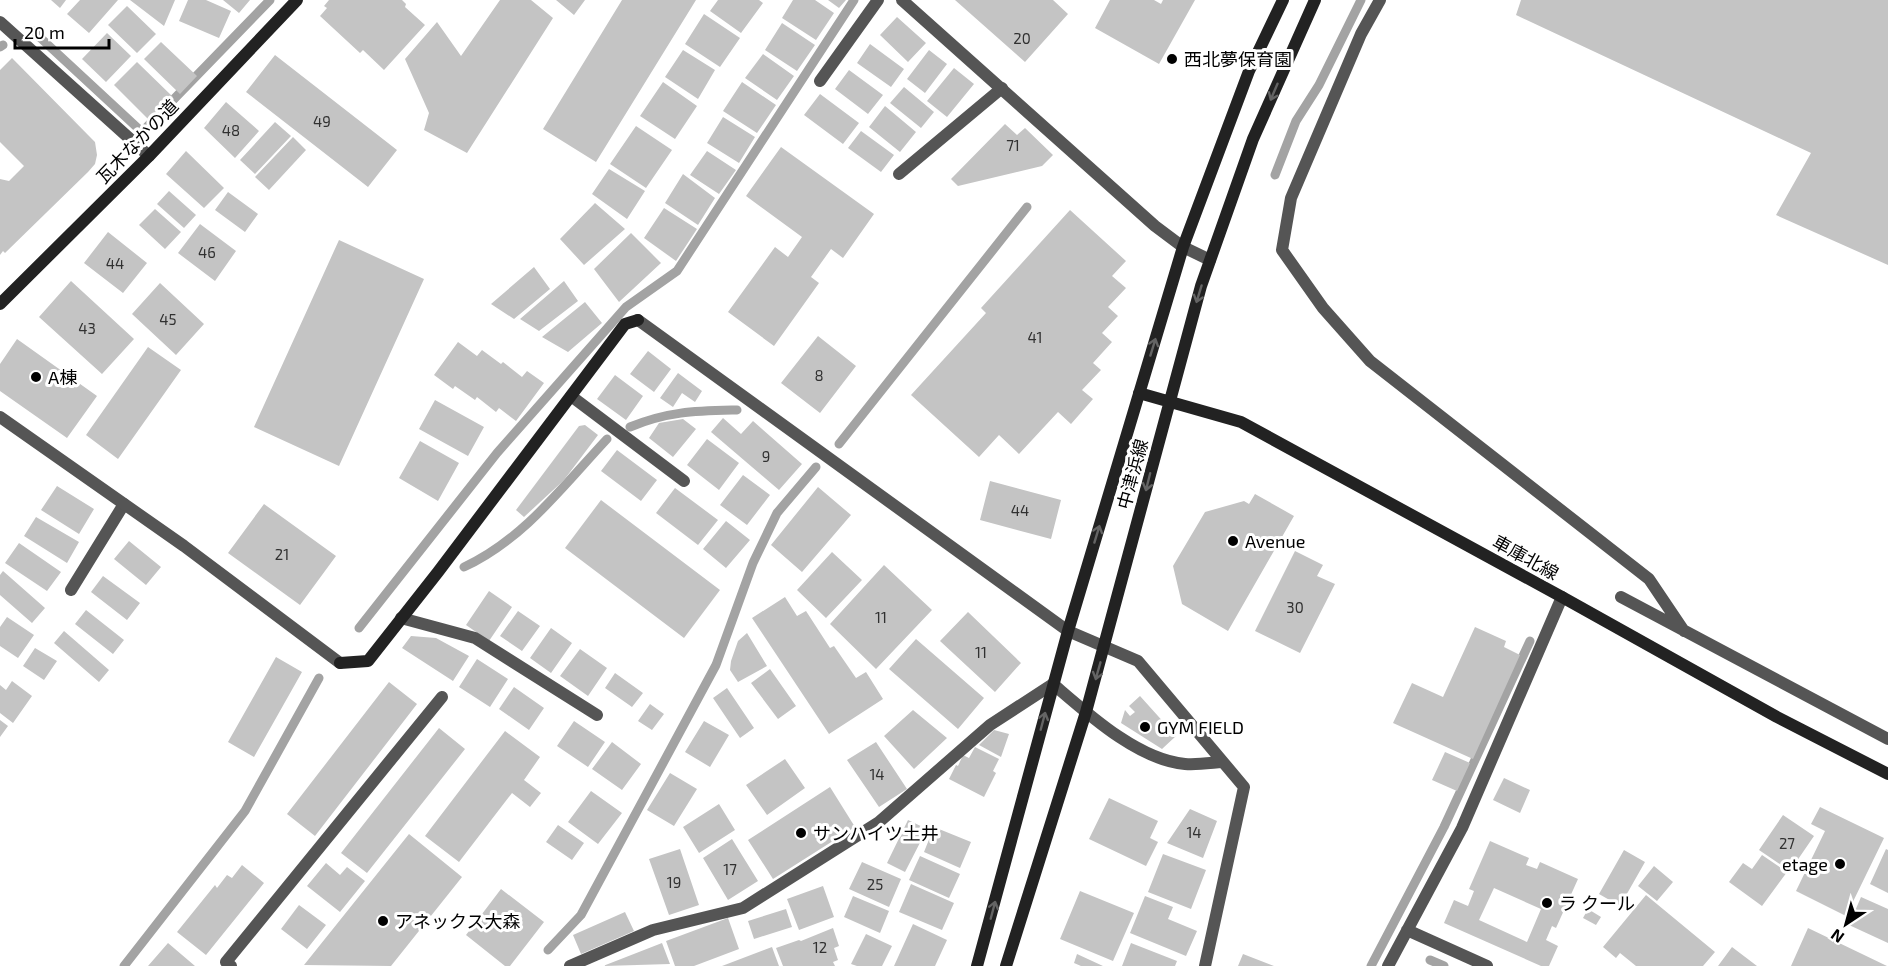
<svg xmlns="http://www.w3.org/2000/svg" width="1888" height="966" font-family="'Exo 2','Noto Sans JP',sans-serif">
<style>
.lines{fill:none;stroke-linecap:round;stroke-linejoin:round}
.stream{stroke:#a3a3a3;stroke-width:9}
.building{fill:#c4c4c4;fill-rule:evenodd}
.lane{stroke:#555;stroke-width:12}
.street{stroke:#555;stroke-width:12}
.secondary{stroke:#222;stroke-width:12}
.oneway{stroke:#646464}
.poi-dot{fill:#000;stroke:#fff;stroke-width:2}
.labels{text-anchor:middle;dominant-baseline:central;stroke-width:6;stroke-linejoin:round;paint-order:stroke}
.number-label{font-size:15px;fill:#313131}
.poi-label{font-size:18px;fill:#000;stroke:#fff;text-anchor:start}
.street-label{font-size:18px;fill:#000;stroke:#fff}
</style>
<rect width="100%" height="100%" fill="#fff"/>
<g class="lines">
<path class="stream" d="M33,31l109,101 128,-132
M0,47l3,-2
M1275,175l21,-54 23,-36 42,-85
M630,427c39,-16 66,-16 107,-17
M839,444l188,-237
M464,567c59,-27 100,-82 143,-128
M359,628l138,-175 129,-146 51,-36 177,-271
M548,950l33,-35 135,-250 37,-102 24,-50 39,-46
M1430,960l14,6
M124,966l121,-155 74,-133
M1371,966l73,-139 86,-186"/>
</g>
<path class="building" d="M51,0h15l-6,8z
M80,0h38l-29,33 -22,-19z
M130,0h45l-11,26z
M188,0h18l25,11 -12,27 -40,-17z
M223,0h27l-11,13z
M329,0h73l4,4 -1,3 20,18 -41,45 -21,-20 -3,3 -40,-37 7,-8 -3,-2z
M500,0h31l22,18 -86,135 -43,-23 5,-17 -24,-54 32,-37 24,34z
M556,0h29l-11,15z
M622,0h74l-100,162 -53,-33z
M718,0h41l4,3 -22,30 -31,-22z
M793,0h22l19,13 -18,27 -34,-22z
M828,0h18l-7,8z
M955,0h98l15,14 -43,48z
M1110,0h44l7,4 2,-4h32l-36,64 -64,-36z
M1521,0h367v265l-112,-50 35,-62 -295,-138z
M127,6l29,28 -19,19 -29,-28z
M704,14l36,24 -20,29 -35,-23z
M897,17l29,26 -18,19 -28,-27z
M782,23l33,22 -18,26 -32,-21z
M107,33l24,23 -25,26 -24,-23z
M161,42l36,34 -17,18 -36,-35z
M870,44l34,25 -13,18 -34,-24z
M683,50l32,20 -17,29 -33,-22z
M929,50l18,14 -22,29 -18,-14z
M763,54l31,22 -17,24 -32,-22z
M275,55l122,95 -29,37 -122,-95z
M12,58l78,79 5,5 2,13 -2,9 -7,8 -83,81 -2,-2 -3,4v-76l9,2 15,-15 -24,-24v-72z
M137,62l36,35 -24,23 -35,-35z
M954,68l20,16 -27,33 -20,-16z
M849,70l34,25 -15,19 -33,-25z
M663,82l34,24 -22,33 -35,-23z
M742,82l34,23 -19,28 -34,-22z
M904,87l30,25 -13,16 -31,-25z
M820,94l39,29 -16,21 -39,-29z
M226,102l33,29 -24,27 -31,-30z
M885,106l31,26 -16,20 -31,-25z
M723,117l32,20 -16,26 -32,-20z
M275,122l16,14 -36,38 -15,-14z
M1005,124l12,11 8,-7 28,27 -11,11 -84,20 -7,-7z
M636,126l36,24 -26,38 -36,-24z
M861,131l33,24 -13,17 -33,-24z
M293,137l13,13 -37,40 -14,-13z
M781,147l93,67 -31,44 -12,-9 -20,28 8,6 -45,63 -46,-34 47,-65 13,10 14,-20 -56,-41z
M186,151l38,37 -20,20 -38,-34z
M707,151l29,19 -17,24 -29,-19z
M609,169l36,22 -18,28 -35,-25z
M683,174l32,24 -17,27 -33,-22z
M169,191l27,24 -12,13 -27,-24z
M228,192l30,22 -13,18 -30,-22z
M595,203l30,26 -41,36 -24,-26z
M664,208l33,21 -21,32 -32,-23z
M155,209l26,23 -16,17 -26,-24z
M1070,210l56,51 -14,15 14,12 -18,19 10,9 -16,17 10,9 -19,21 8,7 -19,20 11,9 -22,25 -13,-12 -39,42 -20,-19 -20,22 -68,-62 75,-82 -5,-5z
M200,224l36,27 -21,30 -37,-28z
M108,232l39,31 -24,30 -39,-30z
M631,233l30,30 -42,39 -25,-33z
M339,240l85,39 -85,187 -85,-39z
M534,267l16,22 -36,30 -23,-15z
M71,281l63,58 -32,35 -63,-57z
M564,281l14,20 -39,30 -19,-12z
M160,283l44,41 -28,31 -44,-41z
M585,302l17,21 -34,29 -26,-15z
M818,336l38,30 -36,47 -39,-30z
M17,339l80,57 -30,42 -67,-47v-27z
M458,342l19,14 5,-6 19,14 2,-2 19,15 5,-6 17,12 -28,38 -17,-13 -3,4 -19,-15 -2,3 -20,-14 -2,3 -19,-14z
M148,347l33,23 -63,89 -32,-24z
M648,351l23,18 -17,23 -24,-18z
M678,373l24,18 -7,11 -13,-9 -9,14 -13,-9z
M615,375l28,21 -17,24 -29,-21z
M435,400l49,27 -16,29 -49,-27z
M723,418l18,16 12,-13 49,43 -23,26 -68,-58z
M683,419l13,10 -23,28 -24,-19 10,-15z
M585,425l13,10 -34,45 -40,37 -8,-7 63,-84z
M707,439l32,24 -20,27 -32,-25z
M420,441l39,22 -21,38 -39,-23z
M617,450l40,30 -16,21 -40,-30z
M743,475l27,20 -23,30 -27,-20z
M990,481l71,19 -10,39 -71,-19z
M57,486l37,23 -15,25 -38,-24z
M818,487l33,28 -49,57 -31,-27z
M675,488l43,32 -20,25 -42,-32z
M1255,494l39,22 -66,115 -46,-27 -9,-38 32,-54 39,-11 5,3z
M601,500l119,90 -36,48 -119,-90z
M264,504l72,52 -36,49 -72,-52z
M36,517l43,25 -12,21 -43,-27z
M726,521l24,19 -24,28 -23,-19z
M129,541l32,26 -15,18 -32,-26z
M19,543l42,29 -14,19 -42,-28z
M1295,551l28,14 -6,11 18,8 -35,69 -45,-22z
M832,552l30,28 -36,38 -29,-28z
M884,565l48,45 -56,59 -46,-45z
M3,571l42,37 -13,15 -32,-28v-20z
M103,576l37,27 -13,17 -36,-28z
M489,591l23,16 -23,34 -23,-16z
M785,597l12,19 9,-5 24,37 4,-2 22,32 10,-6 17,27 -54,35 -77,-116z
M86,610l38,30 -11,14 -38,-30z
M518,611l22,15 -18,25 -22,-15z
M968,612l53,51 -26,29 -55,-51z
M7,617l27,18 -16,23 -18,-12v-19z
M1475,627l31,14 -2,6 16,8 -47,104 -80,-36 19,-40 31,14z
M551,628l21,15 -21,30 -21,-15z
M64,631l45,39 -10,12 -45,-39z
M747,633l20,33 -29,16 -8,-12 1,-9 7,-20z
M411,636l25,2 33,18 -16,25 -51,-33z
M916,639l68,59 -26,31 -69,-60z
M35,648l22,13 -13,19 -21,-14z
M580,649l27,19 -19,28 -28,-20z
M276,657l26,15 -48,85 -26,-15z
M477,659l31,20 -18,28 -31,-20z
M770,669l26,37 -18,13 -27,-36z
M615,673l28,20 -11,14 -27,-19z
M12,681l20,15 -19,27 -13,-10v-28l6,5z
M389,682l28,22 -102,132 -28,-22z
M514,687l30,21 -15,22 -30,-21z
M727,688l27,40 -14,10 -27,-40z
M1140,696l36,40 -14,13 -41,-26 4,-13 5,6 5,-4 -6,-6z
M650,704l14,10 -12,16 -14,-9z
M913,710l34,28 -33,31 -30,-33z
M0,720l8,6 -8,11z
M574,721l31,21 -17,25 -31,-21z
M704,721l25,14 -19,32 -25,-15z
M439,728l26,21 -98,124 -26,-20z
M994,730l15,4 -8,23 -22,-12z
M505,731l35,26 -16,23 17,13 -11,14 -18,-14 -53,69 -34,-26z
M612,742l29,22 -19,26 -30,-21z
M876,742l31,47 -28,18 -32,-47z
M975,747l24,12 -6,12 3,2 -12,24 -35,-18 7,-14 2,1 5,-11 6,3z
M1445,752l25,11 -13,28 -25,-11z
M785,759l20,29 -38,27 -21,-30z
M670,773l27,16 -23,37 -27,-16z
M1504,778l26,12 -10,23 -27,-13z
M830,787l25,40 -82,52 -25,-39z
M591,791l31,22 -24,31 -30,-22z
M1109,798l49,23 -8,17 8,4 -12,24 -57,-27z
M719,804l16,26 -36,23 -16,-26z
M1820,807l64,31 -38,78 -50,-25 29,-60 -14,-7z
M1190,809l27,12 -14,37 -36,-15z
M1783,815l31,21 -24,35 -31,-21z
M908,820l19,9 -22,43 -18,-9z
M558,825l26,18 -12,17 -26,-18z
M934,827l37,15 -11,26 -36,-16z
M409,834l53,43 -71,89 -87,-1z
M732,839l26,42 -30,19 -25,-42z
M1490,841l39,17 -3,7 11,4 3,-7 38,17 -22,49 -4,-2 -6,14 12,6 -9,20h-8l-97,-43 10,-23 14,6 6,-15 -5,-2zM1494,888l47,21 -14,33 -48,-22z
M680,849l19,56 -30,10 -20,-56z
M1886,849l2,1v43l-18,-9z
M1624,850l21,12 -25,44 -21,-12z
M1163,854l43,16 -15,39 -43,-17z
M1762,855l25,17 -25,34 -33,-24 14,-19 9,6z
M920,856l40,18 -11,24 -40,-18z
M862,862l39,17 -12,28 -40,-18z
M326,863l14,12 7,-8 18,14 -25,31 -33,-26z
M242,865l22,18 -58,72 -29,-23 38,-47 2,3 10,-13 5,3z
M1654,866l19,16 -16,19 -19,-15z
M911,884l43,19 -12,27 -43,-18z
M823,886l11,31 -35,13 -12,-31z
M501,889l43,33 -34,44h-5l-39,-31z
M1080,891l54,22 -21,48 -53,-22z
M1646,895l69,57 -12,14h-67l-16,-13 -4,5 -13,-11z
M853,896l36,15 -9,22 -36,-16z
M1145,896l28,11 -5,12 29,12 -11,25 -56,-23z
M1861,897l27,12v34l-39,-18z
M299,905l27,20 -19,24 -26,-20z
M786,909l6,18 -38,12 -6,-18z
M1588,909l13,8 -5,8 -13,-7z
M625,912l9,19 -53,23 -8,-19z
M728,918l11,31 -45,17h-19l-9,-25z
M913,924l34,16 -12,26h-41z
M833,928l6,18 -5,2 4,12 -5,2 2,4h-52l-7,-18 23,-8 2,1z
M1808,928l79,38h-96z
M866,934l26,12 -10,20h-25l-6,-2z
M168,943l27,23h-47z
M662,943l8,21 -67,2z
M1131,943l46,18 -2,5h-53z
M772,947l7,19h-57z
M1732,947l25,19h-39z
M1077,954l26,12h-22l-7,-3z
M1243,954l31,12h-36z"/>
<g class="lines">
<path class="lane" d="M1380,0l-19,34 -70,164 -9,52 41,58 47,53 279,218 35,52
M820,81l58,-81
M899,174l103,-86
M571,396l113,85
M71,590l53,-86
M1621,597l267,142
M401,618l74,20 122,77
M1053,684c35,30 85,76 132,80 12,1 25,-1 37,-2
M231,966l-5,-4 216,-265"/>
<path class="street" d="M902,0l253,226 28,21 27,13
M0,22l149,134
M638,320l430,311 70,30 106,126 -39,179
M0,417l184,129 156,117
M1407,930l80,36
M570,966l83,-36 90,-22 136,-86 111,-97 63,-41
M1388,966l74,-138 100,-231"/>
<path class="secondary" d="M0,304l149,-148 148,-156
M1139,393l102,29 321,175 215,120 111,57
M340,663l28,-2 70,-89 187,-248 13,-4
M977,966l91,-335 115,-384 66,-176 34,-71
M1006,966l80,-254 115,-426 52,-147 62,-139"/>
</g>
<defs><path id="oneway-shaft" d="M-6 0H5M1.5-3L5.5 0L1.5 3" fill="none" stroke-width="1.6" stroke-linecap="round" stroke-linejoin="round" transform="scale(1.5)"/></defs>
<g class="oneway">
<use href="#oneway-shaft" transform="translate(1274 92) rotate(113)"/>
<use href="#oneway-shaft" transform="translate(1199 294) rotate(107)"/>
<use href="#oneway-shaft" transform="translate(1153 347) rotate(-73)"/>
<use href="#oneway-shaft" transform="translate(1148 482) rotate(104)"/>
<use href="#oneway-shaft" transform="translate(1097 534) rotate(-73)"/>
<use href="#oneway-shaft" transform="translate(1098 671) rotate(106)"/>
<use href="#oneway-shaft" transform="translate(1043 721) rotate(-75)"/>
<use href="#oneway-shaft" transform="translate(993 910) rotate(-75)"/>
</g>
<g class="poi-dot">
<circle cx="1172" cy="59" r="6"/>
<circle cx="36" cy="377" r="6"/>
<circle cx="1233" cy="541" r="6"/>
<circle cx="1145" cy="727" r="6"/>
<circle cx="801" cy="833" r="6"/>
<circle cx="1840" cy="864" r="6"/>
<circle cx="1547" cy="903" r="6"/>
<circle cx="383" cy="921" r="6"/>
</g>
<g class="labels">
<g class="number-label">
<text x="1022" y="38">20</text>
<text x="322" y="121">49</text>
<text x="231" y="130">48</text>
<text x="1013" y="145">71</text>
<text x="207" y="252">46</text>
<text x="115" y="263">44</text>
<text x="168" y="319">45</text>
<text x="87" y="328">43</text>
<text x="1035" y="337">41</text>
<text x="819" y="375">8</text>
<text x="766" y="456">9</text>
<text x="1020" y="510">44</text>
<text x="282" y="554">21</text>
<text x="1295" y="607">30</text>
<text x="881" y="617">11</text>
<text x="981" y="652">11</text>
<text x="877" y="774">14</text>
<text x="1194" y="832">14</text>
<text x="1787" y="843">27</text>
<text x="730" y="869">17</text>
<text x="674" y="882">19</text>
<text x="875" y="884">25</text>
<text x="820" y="947">12</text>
</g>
<g class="poi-label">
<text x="1184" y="59">西北夢保育園</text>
<text x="48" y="377">A棟</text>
<text x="1245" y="541">Avenue</text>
<text x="1157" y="727">GYM FIELD</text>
<text x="813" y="833">サンハイツ土井</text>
<text x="1828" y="864" text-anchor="end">etage</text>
<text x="1559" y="903">ラ クール</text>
<text x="395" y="921">アネックス大森</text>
</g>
<g class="street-label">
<text transform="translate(137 141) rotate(-46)">瓦木なかの道</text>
<text transform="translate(1132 474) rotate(-75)">中津浜線</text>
<text transform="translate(1526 557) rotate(29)">車庫北線</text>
</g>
</g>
<g transform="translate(1846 924) rotate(216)" stroke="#ffffff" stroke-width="4.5" paint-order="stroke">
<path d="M0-4.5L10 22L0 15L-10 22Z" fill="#000000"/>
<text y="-9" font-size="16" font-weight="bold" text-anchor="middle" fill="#000000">N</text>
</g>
<path d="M15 39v9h94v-9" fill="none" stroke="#000000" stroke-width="3"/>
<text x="24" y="39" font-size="18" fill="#000000" stroke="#ffffff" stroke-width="4.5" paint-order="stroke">20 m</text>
</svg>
